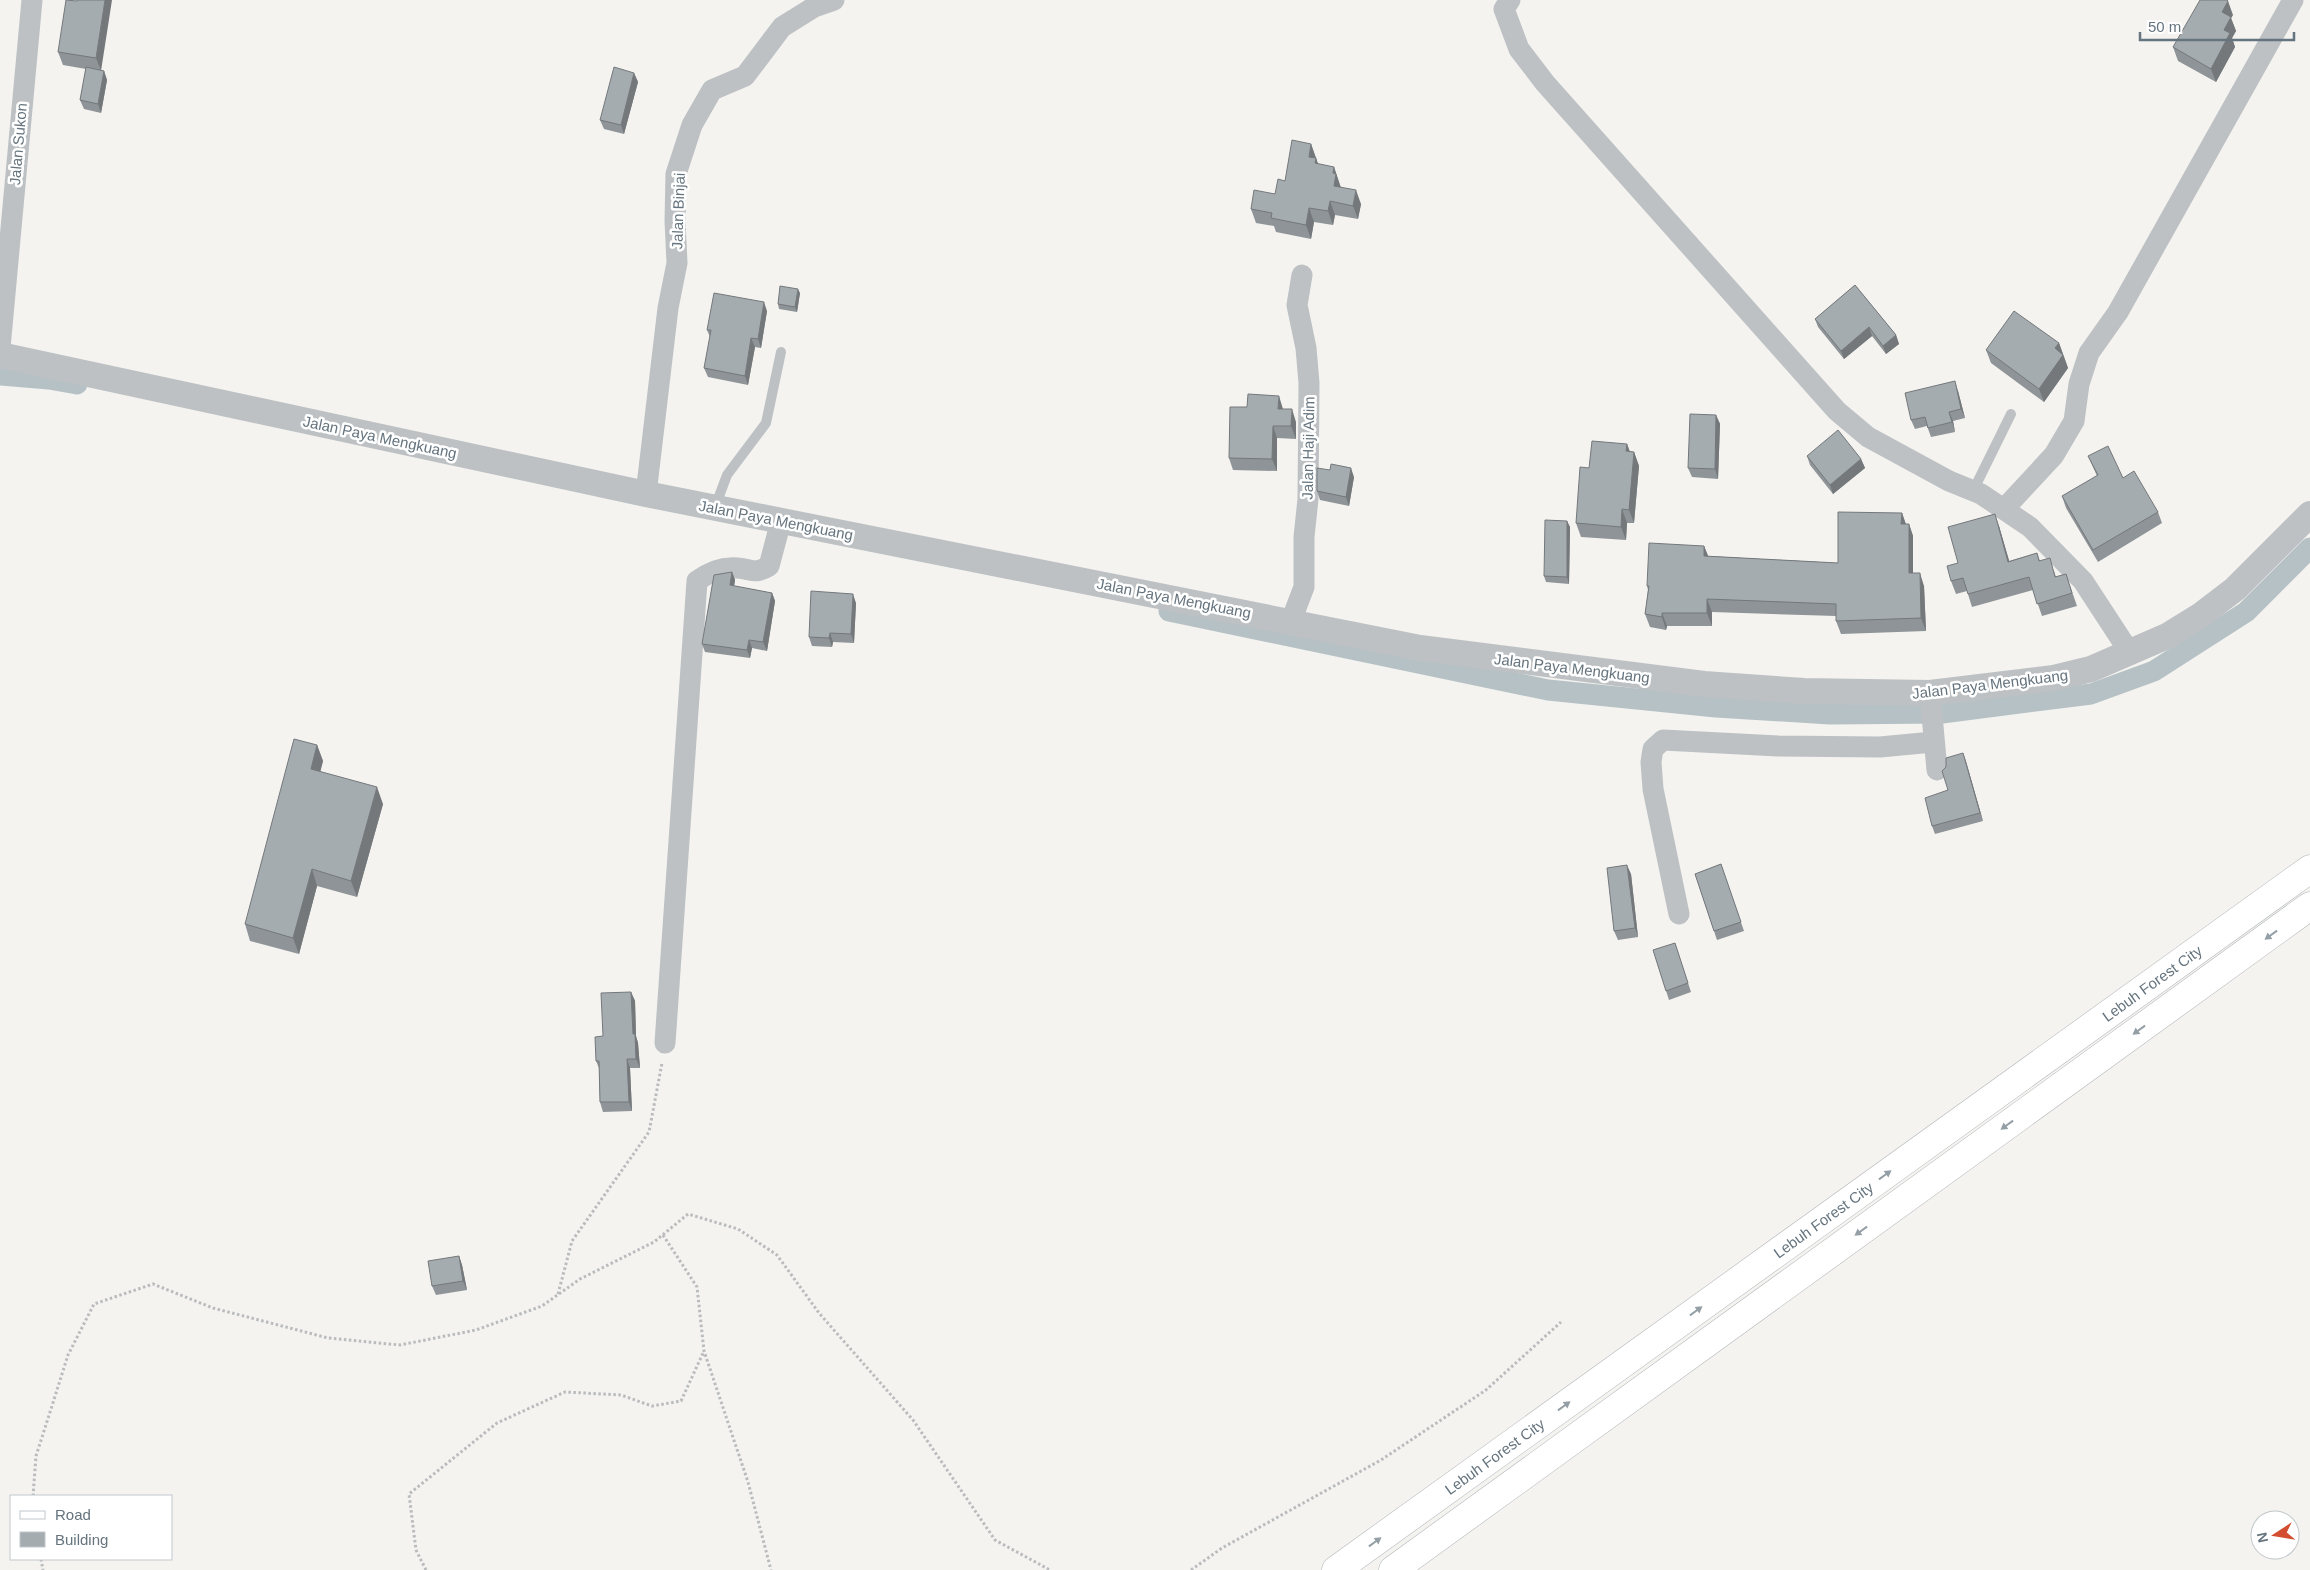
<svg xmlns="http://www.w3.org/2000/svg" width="2310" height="1570" font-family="Helvetica,sans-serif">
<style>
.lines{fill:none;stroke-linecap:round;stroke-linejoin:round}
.canal{stroke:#b6c1c5;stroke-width:21}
.primary-casing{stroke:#b1b5b8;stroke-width:29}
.path{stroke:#b9bbbd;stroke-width:3;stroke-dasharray:2.5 2.5;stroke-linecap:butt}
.service{stroke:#bdc1c4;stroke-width:10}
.minor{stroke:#bdc1c4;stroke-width:21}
.tertiary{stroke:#bdc1c4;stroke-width:26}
.primary{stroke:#fff;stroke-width:28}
.wall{fill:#8e9497}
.shaded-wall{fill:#74787b}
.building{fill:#a5acb0;stroke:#74787b}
.oneway{fill:#939ea5}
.labels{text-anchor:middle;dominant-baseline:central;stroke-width:5;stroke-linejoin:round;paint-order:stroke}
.street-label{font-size:15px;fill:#65747e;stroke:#fff}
</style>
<rect width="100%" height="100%" fill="#f4f3f0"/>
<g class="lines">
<path class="canal" d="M0,375l49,4 28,5
M1169,611l379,79 168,17 114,7 112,-1 149,-19 63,-23 92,-59 64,-64"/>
<defs>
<g id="primary">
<path id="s1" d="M1336,1570l974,-701"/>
<path d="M1393,1570l917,-664"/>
</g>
</defs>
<use href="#primary" class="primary-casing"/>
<path class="path" d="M663,1235l34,52 7,64 44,131 23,88
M558,1294l14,-53 77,-109 13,-69
M33,1496l3,-40 15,-47 17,-54 26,-51 59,-20 60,24 115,30 72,7 76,-15 66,-24 38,-27 74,-37 34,-28 50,15 39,26 42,58 94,107 82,120 55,30
M41,1559l2,11
M426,1570l-10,-20 -7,-56 88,-71 68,-31 56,3 31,11 29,-5 23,-50
M1191,1570l31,-22 159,-88 105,-70 75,-68"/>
<path class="service" d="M1973,491l38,-77
M715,507l12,-32 39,-52 15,-71"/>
<path class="minor" d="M1510,0l-6,9 15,40 26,34 292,328 31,26 81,44 32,13 49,33 53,54 47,72
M0,348l32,-348
M646,494l22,-186 9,-45 -2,-42 1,-47 16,-49 20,-35 33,-14 37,-49 32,-20 20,-7
M2005,508l49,-53 20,-34 5,-37 10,-31 29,-41 175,-312
M1291,621l13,-34v-50l4,-38 1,-116 -3,-35 -9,-43 5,-30
M1930,693l7,77
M1679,914l-26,-125 -2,-27 2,-13 10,-9 115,6 102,1 53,-5
M665,1043l32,-462c12,-9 25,-15 41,-13 14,1 16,7 31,-2l12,-45"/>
<path class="tertiary" d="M0,355l646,139 774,154 284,36 100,7 126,2 124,-15 37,-9 76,-33 34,-21 34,-26 75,-75"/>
<use href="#primary" class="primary"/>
</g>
<path class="wall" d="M77,1l24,69 3,1 3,9 -6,33 -17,-4 -4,-9 6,-31 -23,-4 -5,-13z
M2233,15l-2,3 5,13 -4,7 3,9 -19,35 -38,-21 -5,-14z
M634,73l4,9 -14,52 -20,-5 -4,-9z
M1311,144l7,20 16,3 7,21 20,16 -3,15 -23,-4 -2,10 -19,-3 -3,17 -35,-7 -2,-6 -18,-3 -5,-14 24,-15z
M1855,285l41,50 3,9 -13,10 -14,-18 -28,23 -26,-32 -3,-8z
M800,293l-3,19 -18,-3 -1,-5z
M767,311l-6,37 -6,-1 -7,38 -40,-8 -4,-9 6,-31 -3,-7z
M2059,343l9,25 -24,34 -53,-39 -5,-13z
M1958,391l7,27 -12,3 2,11 -24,5 -4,-11 -12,3 -4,-9z
M1283,409l13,13v17l-19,-1v33l-44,-1 -4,-12z
M1716,415l4,9 -2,55 -26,-2 -4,-9z
M1627,444l3,8h4l5,14 -5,57h-7l-1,17 -45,-3 -5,-14 13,-55z
M1807,456l54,3 4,9 -32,26 -23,-29z
M2088,456l35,22 35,34 4,11 -64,39 -32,-54 -4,-12 35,-20z
M1354,477l-5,29 -29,-6 -3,-9z
M1902,513l4,11h3l4,12v37l11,13 2,45 -85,3 -5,-13v-5l-124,-4v14h-45l-1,4 -16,-3 -5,-13 3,-24 -1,-4 57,-40 4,10 130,7z
M1567,521l3,6 -1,57 -23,-2 -2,-6z
M1999,526l10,35 28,-8 3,8 14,10 2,6 10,-3 11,32 -35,10 -9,-26 -61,17 -5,-16 -11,3 -5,-13 7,-18z
M732,572l3,8 -1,6 38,7 3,8 -8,50 -15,-3 -2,10 -45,-6 -3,-8z
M856,603l-2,40 -21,-1 -1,5 -20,-1 -3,-9z
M317,745l6,16 -3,10 63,33 -26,93 -40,-11 -18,68 -49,-13 -5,-17z
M1963,753l20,68 -48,13 -3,-8z
M1721,864l23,67 -27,9 -22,-66z
M1631,874l7,63 -20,3 -4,-9z
M1675,943l16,49 -22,8 -16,-50z
M631,992l4,9 1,35 2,7 2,25h-10l2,43 -29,1 -3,-10 -1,-34 -3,-7 7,-25z
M459,1256l3,9 5,25 -31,5 -4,-9z"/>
<path class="shaded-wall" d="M105,0h7l-11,71 -5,-13z
M2228,1l5,14 -2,3 5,13 -4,7 3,9 -19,35 -5,-13 13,-39 -2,-18z
M104,71l3,9 -6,33 -3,-9z
M634,73l4,9 -14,52 -3,-9z
M1311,144l10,28 -12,-15z
M1334,167l7,21 -7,-2 -1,-13z
M1356,190l5,14 -3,15 -5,-13z
M1330,201l5,14 -2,10 -5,-14z
M1309,208l5,14 -3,17 -5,-14z
M798,289l2,4 -3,19 -2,-5z
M764,302l3,9 -6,37 -3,-9z
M1869,327l3,9 -28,23 -3,-8z
M1896,335l3,9 -13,10 -3,-8z
M751,338l4,9 -7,38 -3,-9z
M2059,343l9,25 -24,34 -5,-13 16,-41z
M1955,381l3,10 7,27 -4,-9z
M1279,396l4,13h-5z
M1292,409l4,13v17l-5,-13z
M1949,412l4,9 2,11z
M1716,415l4,9 -2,55 -3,-10z
M1273,426l4,12v33l-5,-12z
M1627,444l5,14 -6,-7z
M1634,452l5,14 -5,57 -5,-13z
M1861,459l4,9 -32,26 -3,-9z
M1351,468l3,9 -5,29 -3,-9z
M1622,509l5,14 -1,17 -5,-13z
M1902,513l4,12 -5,-1z
M1995,514l4,12 14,48 -5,-12z
M1567,521l3,6 -1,57 -2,-7z
M1909,524l4,12v50l-4,-13z
M1704,546l5,12 -5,-2z
M732,572l3,8 -2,13 -3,-8z
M1920,573l4,13 2,45 -5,-13z
M772,593l3,8 -8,50 -4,-9z
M853,594l3,9 -2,40 -3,-9z
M1707,599l5,13v14l-5,-13z
M1662,613l5,13 -1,4 -4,-13z
M830,633l3,9 -1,5 -3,-9z
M749,640l3,8 -2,10 -3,-8z
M317,745l6,16 -6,24 -6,-16z
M1963,753l3,8 17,60 -3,-8z
M377,787l6,17 -26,93 -6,-16z
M1627,865l4,9 7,63 -3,-9z
M312,869l5,17 -18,68 -6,-16z
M631,992l4,9 1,35 2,7 2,25 -4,-9 -3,-25z
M627,1059l3,9 2,43 -3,-9z
M459,1256l3,9 5,25 -4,-9z"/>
<path class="building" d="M66,0l11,1v-1h28l-9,58 -38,-6z
M2200,0h27l1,1 -6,11 9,5 -7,13 6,3 -19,36 -38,-22z
M86,67l18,4 -6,33 -18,-4z
M614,67l20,6 -13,52 -21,-5z
M1292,140l19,4 -2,13 7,1 -1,5 19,4 -1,6 3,1 -2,12 22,4 -3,16 -23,-5 -2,10 -19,-3 -3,17 -35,-7 1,-5 -21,-4 3,-19 21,4 3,-15 7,2z
M1855,285l41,50 -13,11 -14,-19 -28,24 -26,-32z
M780,286l18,3 -3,18 -17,-3z
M714,293l50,9 -6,37 -7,-1 -6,38 -41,-8 7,-38h-4z
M2014,311l45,32 -4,5 8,7 -24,34 -53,-39z
M1955,381l6,28 -12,3 3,10 -24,6 -3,-11 -14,3 -6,-27z
M1248,394l31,2 -1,13h14l-1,17h-18l-1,33 -43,-1 1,-51h17z
M1690,414l26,1 -1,54 -27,-1z
M1838,430l23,29 -31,26 -23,-29z
M1592,441l35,3 -1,7 8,1 -5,58 -7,-1 -1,18 -45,-4 4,-56 9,1z
M2108,446l15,32 11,-7 24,41 -65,38 -31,-54 36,-21 -10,-19z
M1331,464l20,4 -5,29 -29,-6v-23l13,2z
M1838,512l64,1 -1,11h8v49h11l1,45 -85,3v-17l-129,-5v14h-45v4l-17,-3 4,-28h-2l2,-43 55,3v10l134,7z
M1995,514l13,48 29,-9 2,8 11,-3 5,19 11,-3 6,19 -35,11 -8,-27 -61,17 -5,-16 -12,3 -4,-15 11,-3 -10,-36z
M1545,520l22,1v56l-23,-1z
M732,572l-2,13 42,8 -9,49 -14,-2 -2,10 -45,-6 12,-69z
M811,591l42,3 -2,40 -21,-1 -1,5 -20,-1z
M294,739l23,6 -6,24 66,18 -26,94 -39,-12 -19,69 -48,-14z
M1963,753l17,60 -48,13 -7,-28 23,-8 -6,-19 4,-4v-9z
M1721,864l20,58 -27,9 -19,-57z
M1627,865l8,63 -21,3 -7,-63z
M1675,943l13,40 -22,8 -13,-41z
M631,992l2,42h2l1,25h-9l2,43h-29l-1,-41h-3l-1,-24 8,-1 -2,-43z
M459,1256l4,25 -31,5 -4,-25z"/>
<defs><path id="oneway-solid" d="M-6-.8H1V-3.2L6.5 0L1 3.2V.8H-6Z" transform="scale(1.25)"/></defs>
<g class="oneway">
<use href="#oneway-solid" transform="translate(2271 935) rotate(144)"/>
<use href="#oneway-solid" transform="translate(2139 1030) rotate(144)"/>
<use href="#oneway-solid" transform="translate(2007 1125) rotate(144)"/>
<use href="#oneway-solid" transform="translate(1885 1175) rotate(-36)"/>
<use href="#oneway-solid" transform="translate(1861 1231) rotate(144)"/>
<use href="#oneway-solid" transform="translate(1696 1311) rotate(-36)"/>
<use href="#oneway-solid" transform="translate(1564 1406) rotate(-36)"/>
<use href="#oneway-solid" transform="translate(1375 1542) rotate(-36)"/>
</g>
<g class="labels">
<g class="street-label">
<text transform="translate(18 144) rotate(-85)">Jalan Sukon</text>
<text transform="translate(678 211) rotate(-88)">Jalan Binjai</text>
<text transform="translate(380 437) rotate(12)">Jalan Paya Mengkuang</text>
<text transform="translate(1308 448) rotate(-89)">Jalan Haji Adim</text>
<text transform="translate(776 520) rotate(11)">Jalan Paya Mengkuang</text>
<text transform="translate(1174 598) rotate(11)">Jalan Paya Mengkuang</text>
<text transform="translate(1572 668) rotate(7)">Jalan Paya Mengkuang</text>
<text transform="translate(1990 684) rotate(-7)">Jalan Paya Mengkuang</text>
<text stroke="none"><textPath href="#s1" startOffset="1005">Lebuh Forest City</textPath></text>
<text stroke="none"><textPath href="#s1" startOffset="600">Lebuh Forest City</textPath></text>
<text stroke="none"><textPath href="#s1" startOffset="195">Lebuh Forest City</textPath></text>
</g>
</g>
<rect x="10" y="1495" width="162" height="65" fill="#ffffff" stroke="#c1c7cb"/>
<rect x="20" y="1511" width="25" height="8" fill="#ffffff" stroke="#c1c7cb"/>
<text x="55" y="1520" font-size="15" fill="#65747e">Road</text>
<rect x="20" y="1532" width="25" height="15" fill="#a5acb0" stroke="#c1c7cb"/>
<text x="55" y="1545" font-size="15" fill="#65747e">Building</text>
<g transform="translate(2275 1535) rotate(258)"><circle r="24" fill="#ffffff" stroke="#c1c7cb"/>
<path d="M0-4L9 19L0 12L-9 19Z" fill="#d34e30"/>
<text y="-8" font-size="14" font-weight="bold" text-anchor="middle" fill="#65747e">N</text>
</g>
<path d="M2140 32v8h154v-8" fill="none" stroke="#65747e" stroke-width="2.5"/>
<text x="2148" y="32" font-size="15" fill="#65747e" stroke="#ffffff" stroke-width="4" paint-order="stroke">50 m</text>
</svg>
